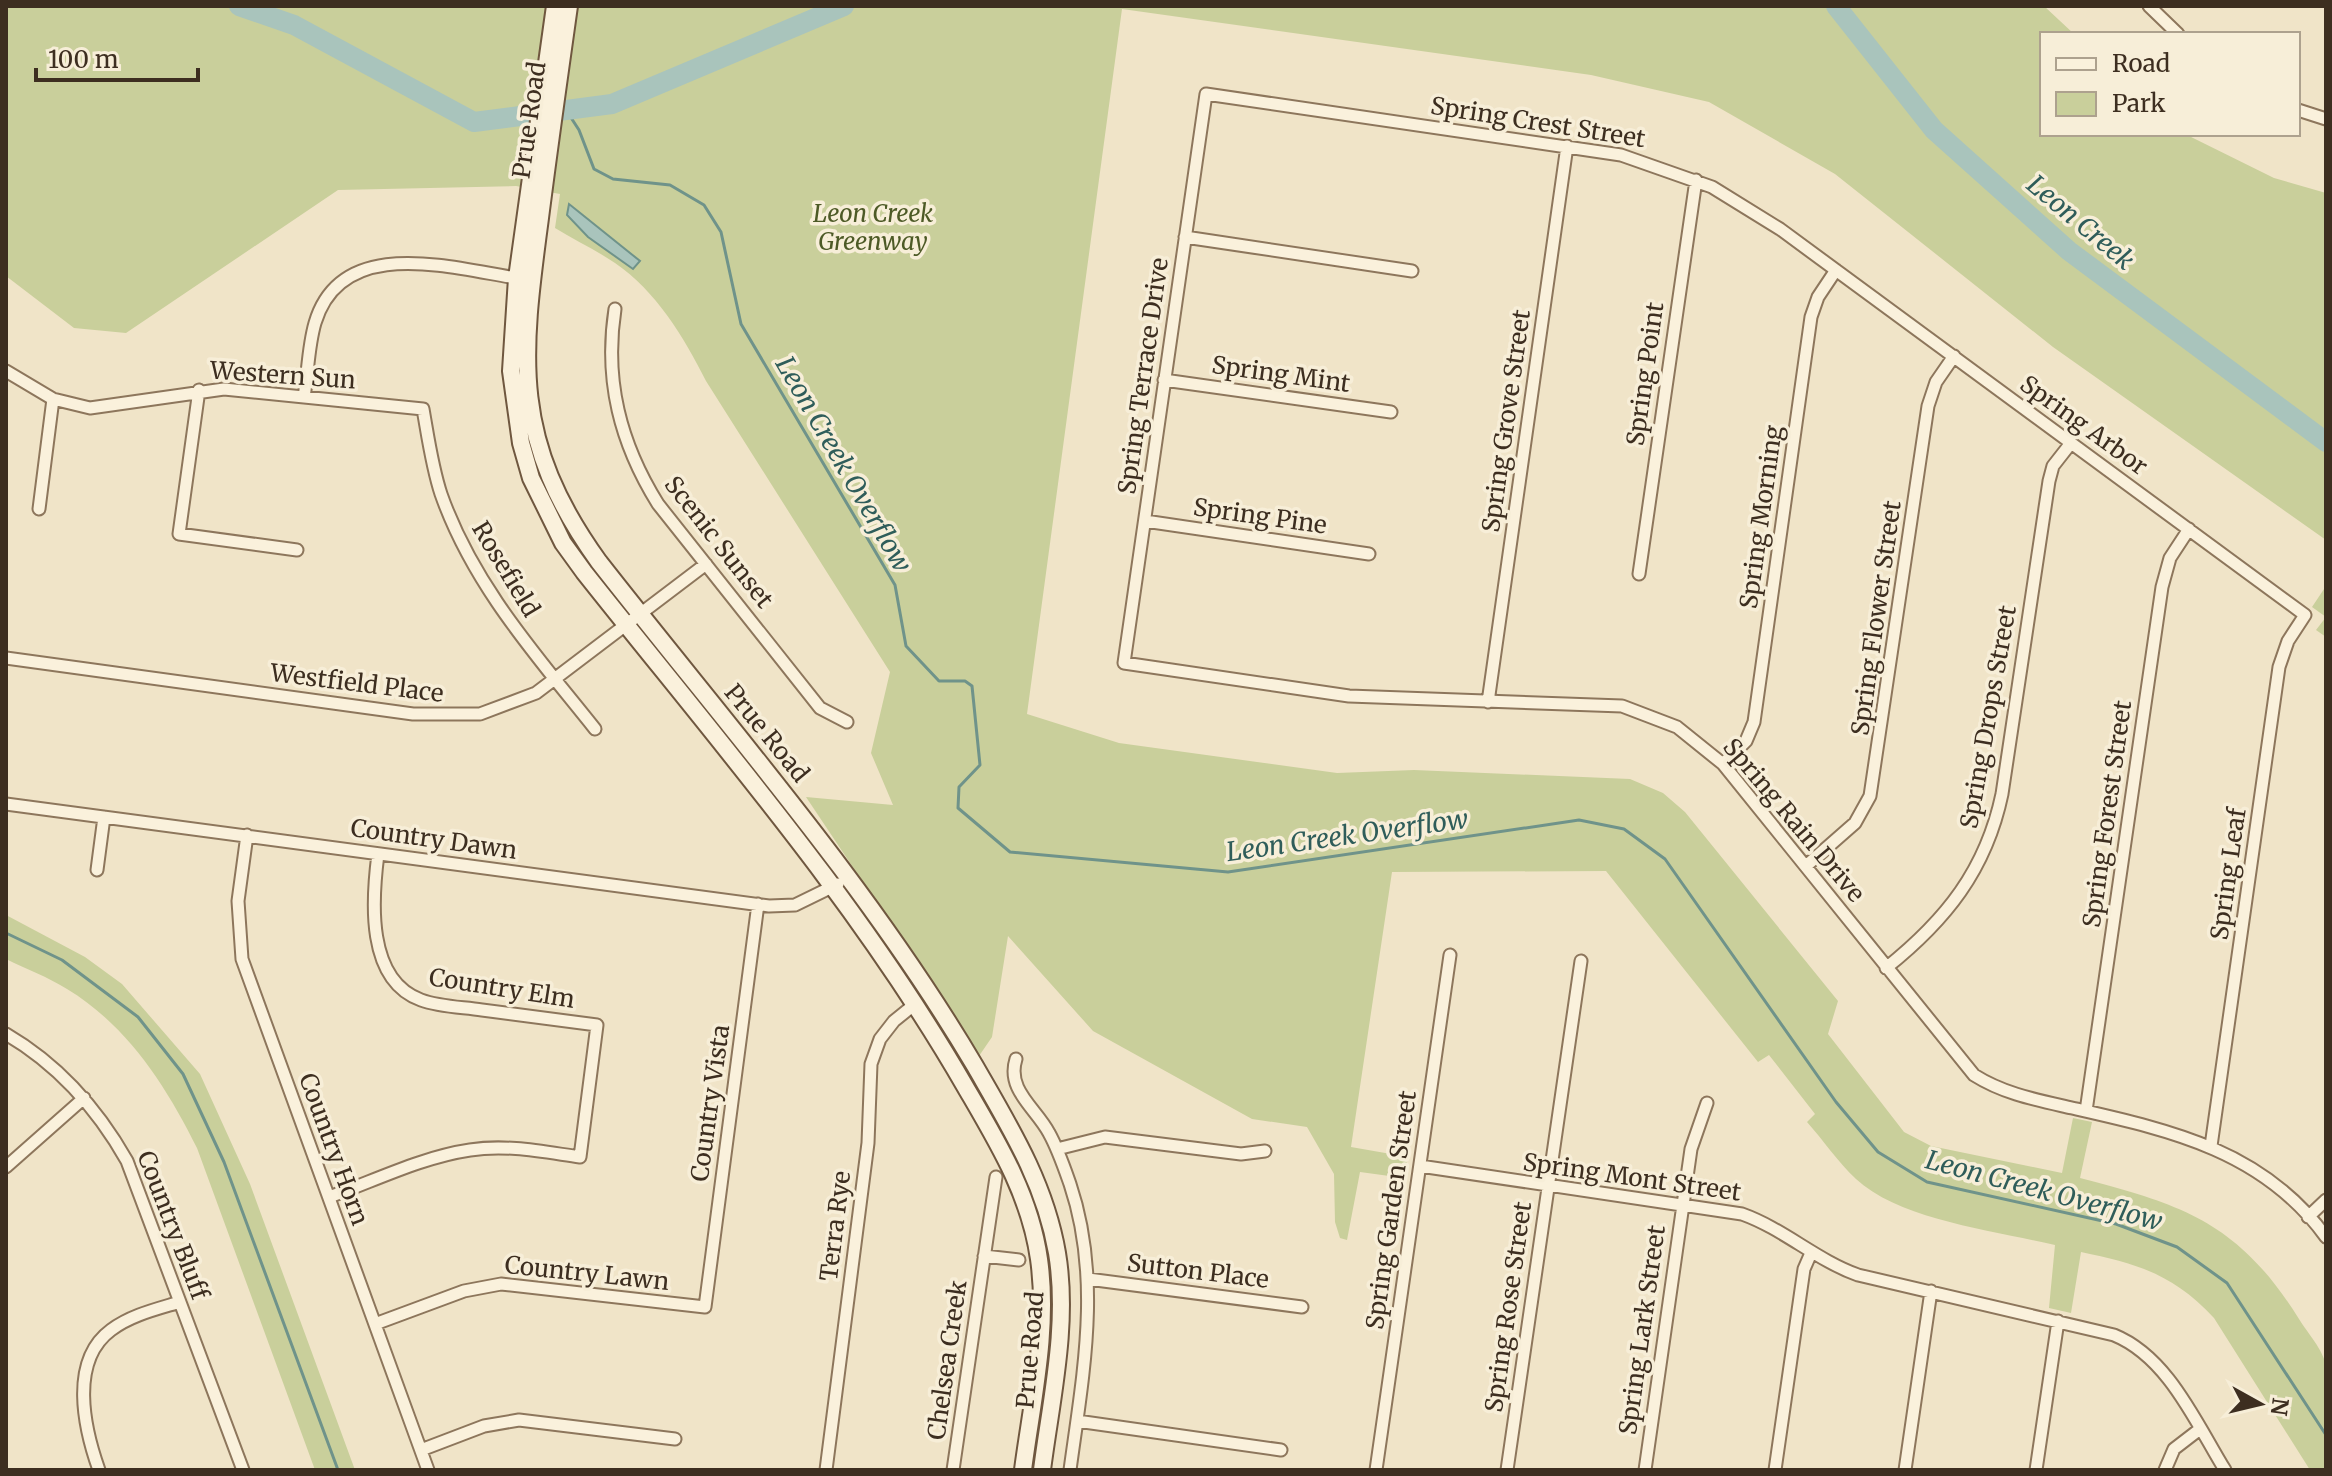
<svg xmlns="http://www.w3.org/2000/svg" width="2332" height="1476" font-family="Merriweather,serif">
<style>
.green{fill:#c9cf9b}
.water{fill:#a9c4bc;stroke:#6f938a;stroke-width:2}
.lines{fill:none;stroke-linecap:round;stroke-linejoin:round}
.stream{stroke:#6f938a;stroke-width:3}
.river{stroke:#a9c4bc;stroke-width:20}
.street-casing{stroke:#8d765c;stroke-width:15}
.secondary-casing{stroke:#6f573f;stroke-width:20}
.street{stroke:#faf1dc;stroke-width:11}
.secondary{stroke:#faf1dc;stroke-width:16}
.labels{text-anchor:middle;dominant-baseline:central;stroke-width:7;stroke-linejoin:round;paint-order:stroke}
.street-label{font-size:24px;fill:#3d2e20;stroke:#f7eed8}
.park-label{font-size:24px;font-style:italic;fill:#4d5a26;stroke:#f7eed8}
.water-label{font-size:26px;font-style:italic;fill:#2f5d5a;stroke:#f7eed8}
</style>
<rect width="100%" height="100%" fill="#f0e4c8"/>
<path class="green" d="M6,6h2038l30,28h-32v100h143l89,44 52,15v347l-273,-193 -218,-173 -126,-72 -118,-27 -469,-66 -95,705 92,29 218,30 77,-3 216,9 33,14 22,19 153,189 -10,33 76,98 27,14 131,27 11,-55 19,4 -12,56c104,27 159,45 219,141 8,13 25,32 27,47 4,34 0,70 0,104h-16l-96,-152c-41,-44 -76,-54 -133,-66l-10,61 -22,-5 6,-63c-59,-14 -155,-25 -199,-66 -18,-17 -33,-39 -49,-57l8,-8 -46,-59 -11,7 -152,-191 -214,1 -41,275 57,10 -4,21 -44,-6 -13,68 -7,-2 -5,-16 -1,-48 -27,-47 -55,-8 -159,-88 -85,-95 -16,101 -13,19 -173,-259 87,8 -22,-52 19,-81 -184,-291c-22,-44 -50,-90 -91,-118 -19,-13 -41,-23 -60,-35l5,-34 -44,-8 -178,4 -212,143 -52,-5 -68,-52z
M2326,586v51l-10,-7 10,-13 -14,-10z
M688,689l24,25 119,152 -7,-3z
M6,915l79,42 37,27 78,90 50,110 105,286h-40l-118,-322c-31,-62 -69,-122 -130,-159 -19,-12 -41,-20 -61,-30z"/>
<path class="water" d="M569,204l71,57 -7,8 -45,-32 -21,-22z"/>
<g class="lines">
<path class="stream" d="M566,110l13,20 15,39 19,10 57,6 34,20 17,27 20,92 154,261 11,61 33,35h26l7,5 8,79 -21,22 -1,21 52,44 218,20 351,-52 45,9 41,30 171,243 42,50 49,30 189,42 61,23 50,36 99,152
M6,933l56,27 76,57 45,57 41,88 114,308"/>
<path class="river" d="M239,6l55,19 180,97 138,-18 232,-98
M1836,6l98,124 135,121 257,191"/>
<defs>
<path id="street" d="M2149,6l29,28
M2298,110l28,9
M1185,237l227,34
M615,309c-11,71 5,134 43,195l162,204 27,14
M6,371l47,28 37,9 134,-19 199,20c5,28 9,58 18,85 32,91 95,161 154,235
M1164,380l227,32
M199,390l-20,144 118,16
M304,397c4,-24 4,-50 11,-74 27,-91 142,-53 208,-44
M39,509l14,-110
M1145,521l224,33
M1639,574l57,-394
M6,658l407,56h67l56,-21 170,-129
M1488,702l79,-556
M1723,764l23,-23 8,-19 57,-405 7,-20 18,-27
M6,804l763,102 26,-1 43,-21
M247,835l-9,66 4,58 186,511
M1806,866l49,-43 15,-27 58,-390 8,-24 18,-26
M97,870l7,-53
M1886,968c60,-48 100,-98 116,-174l47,-313 4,-15 18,-23
M6,1034c53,31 91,74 121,127l116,309
M1016,1059c-10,31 20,49 33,74 9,16 15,34 21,51 32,95 13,190 0,286
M2086,1111l76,-524 8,-29 19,-29
M2211,1146l68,-479 9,-26 17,-26 -525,-386 -68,-42 -91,-32 -415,-61 -82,569 225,33 273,10 55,21 46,37 251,311c30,19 63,25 98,33 97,22 191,42 254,129
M1057,1149l48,-12 136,17 24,-3
M1420,1166l322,48c42,15 74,46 116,61l256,60c54,22 82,88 111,135
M6,1167l78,-69
M329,1197c45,-16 93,-40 141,-47 37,-6 74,2 110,7l17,-132c-39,-5 -77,-10 -115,-15 -20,-3 -42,-3 -61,-10 -55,-20 -49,-100 -43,-146
M2308,1217l18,-17
M984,1256l35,4
M1088,1279l214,28
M375,1324l89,-33 37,-7 204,23 53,-403
M1077,1421l204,29
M421,1450l63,-24 35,-6 156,19
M99,1470c-15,-42 -30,-109 12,-140 20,-15 46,-21 69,-28
M826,1470l42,-327 3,-79 9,-25 14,-18 21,-17
M953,1470l43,-293
M1376,1470l74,-515
M1507,1470l74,-509
M1645,1470l46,-321 16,-46
M1775,1470l29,-201 7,-16
M1905,1470l26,-179
M2036,1470l22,-149
M2165,1470l9,-21 26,-20"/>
<path id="secondary" d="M555,6l-38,272 -6,93 10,72 10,35 32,65 21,29c133,168 275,330 382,516 32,55 64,107 73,171 10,70 -7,142 -16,211
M569,6c-10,71 -20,141 -29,212 -19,141 -29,222 59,344 129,165 269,323 376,504 35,61 70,117 82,187 12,71 -6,147 -15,217"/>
</defs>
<use href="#street" class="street-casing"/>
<use href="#secondary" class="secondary-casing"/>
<use href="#street" class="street"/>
<use href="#secondary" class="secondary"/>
</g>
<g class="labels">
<g class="street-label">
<text transform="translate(529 120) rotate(-82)">Prue Road</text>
<text transform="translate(1538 122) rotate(9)">Spring Crest Street</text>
<text transform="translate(1281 374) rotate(8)">Spring Mint</text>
<text transform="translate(1645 374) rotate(-82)">Spring Point</text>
<text transform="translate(283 375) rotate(4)">Western Sun</text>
<text transform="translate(1143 376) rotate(-82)">Spring Terrace Drive</text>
<text transform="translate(1506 421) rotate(-82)">Spring Grove Street</text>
<text transform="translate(2084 425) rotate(36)">Spring Arbor</text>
<text transform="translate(1260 516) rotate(8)">Spring Pine</text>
<text transform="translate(1761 517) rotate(-82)">Spring Morning</text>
<text transform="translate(719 542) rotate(52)">Scenic Sunset</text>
<text transform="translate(506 569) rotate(59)">Rosefield</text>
<text transform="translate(1876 618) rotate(-82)">Spring Flower Street</text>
<text transform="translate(357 683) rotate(7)">Westfield Place</text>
<text transform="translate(1988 717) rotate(-80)">Spring Drops Street</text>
<text transform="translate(767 733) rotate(51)">Prue Road</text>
<text transform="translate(2107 814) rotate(-82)">Spring Forest Street</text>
<text transform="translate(1794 820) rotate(50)">Spring Rain Drive</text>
<text transform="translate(434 839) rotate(8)">Country Dawn</text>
<text transform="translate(2228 874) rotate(-82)">Spring Leaf</text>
<text transform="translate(502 988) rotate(9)">Country Elm</text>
<text transform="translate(710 1103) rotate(-82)">Country Vista</text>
<text transform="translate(334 1149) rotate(70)">Country Horn</text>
<text transform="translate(1632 1177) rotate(8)">Spring Mont Street</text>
<text transform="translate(1391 1210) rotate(-82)">Spring Garden Street</text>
<text transform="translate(173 1225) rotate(69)">Country Bluff</text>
<text transform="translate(835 1226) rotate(-83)">Terra Rye</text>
<text transform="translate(1198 1271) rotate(7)">Sutton Place</text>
<text transform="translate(587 1273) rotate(6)">Country Lawn</text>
<text transform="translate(1508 1307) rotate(-82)">Spring Rose Street</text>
<text transform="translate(1642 1330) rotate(-82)">Spring Lark Street</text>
<text transform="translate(1030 1350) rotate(-85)">Prue Road</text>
<text transform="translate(947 1360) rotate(-82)">Chelsea Creek</text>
</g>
<g class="park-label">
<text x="873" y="213">Leon Creek<tspan x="873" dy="28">Greenway</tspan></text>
</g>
<g class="water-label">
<text transform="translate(2081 222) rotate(40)">Leon Creek</text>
<text transform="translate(844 464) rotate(60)">Leon Creek Overflow</text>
<text transform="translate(1347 835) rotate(-8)">Leon Creek Overflow</text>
<text transform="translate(2044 1190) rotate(15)">Leon Creek Overflow</text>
</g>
</g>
<rect width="2332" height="1476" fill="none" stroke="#3d2e20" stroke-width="16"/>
<rect x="2040" y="32" width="260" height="104" fill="#f7eed8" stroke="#ada18e" stroke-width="2"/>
<rect x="2056" y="58" width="40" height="12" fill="#faf1dc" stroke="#ada18e" stroke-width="2"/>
<text x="2112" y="72" font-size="24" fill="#3d2e20">Road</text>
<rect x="2056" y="92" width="40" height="24" fill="#c9cf9b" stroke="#ada18e" stroke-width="2"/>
<text x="2112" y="112" font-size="24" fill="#3d2e20">Park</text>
<g transform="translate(2260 1404) rotate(98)" stroke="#f7eed8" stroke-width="6" paint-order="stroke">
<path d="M0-6L14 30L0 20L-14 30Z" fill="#3d2e20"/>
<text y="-12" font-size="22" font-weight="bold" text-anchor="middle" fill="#3d2e20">N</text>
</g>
<path d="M36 68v12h162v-12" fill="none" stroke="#3d2e20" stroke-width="4"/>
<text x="48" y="68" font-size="24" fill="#3d2e20" stroke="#f7eed8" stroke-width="6" paint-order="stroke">100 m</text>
</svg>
